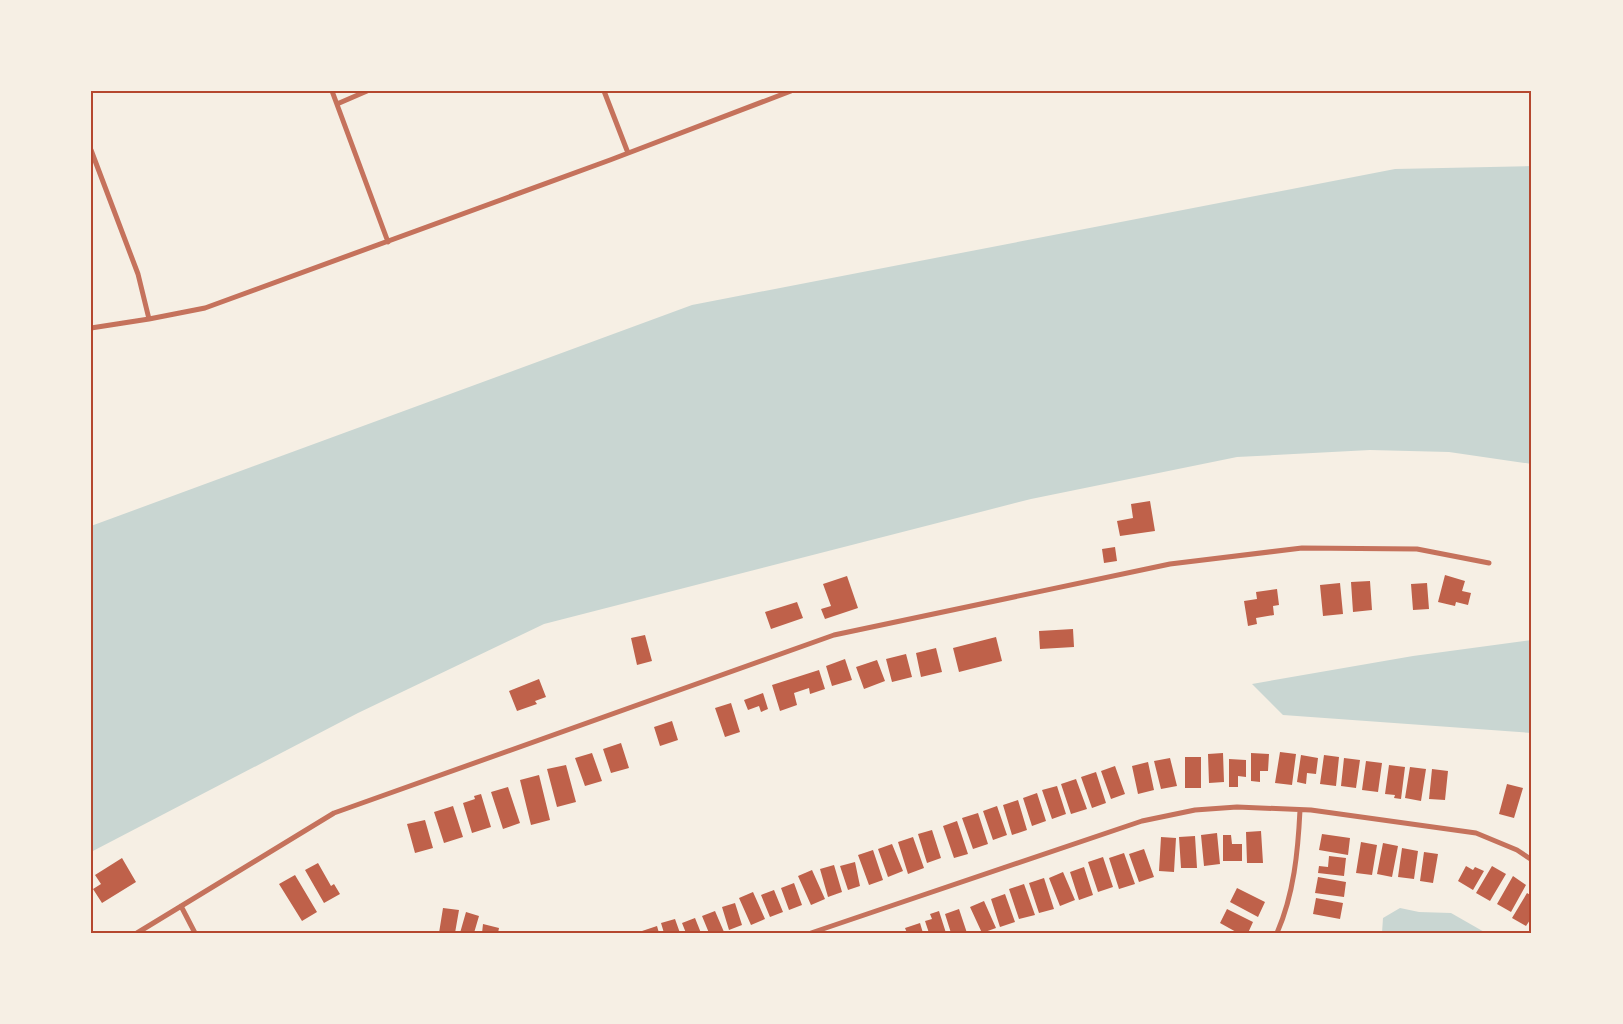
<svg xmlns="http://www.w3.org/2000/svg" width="1623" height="1024" font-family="Karla,sans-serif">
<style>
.water{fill:#c9d6d2}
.building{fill:#bf614a}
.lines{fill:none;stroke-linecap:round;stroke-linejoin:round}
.minor{stroke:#c5725c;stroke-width:5}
.neatline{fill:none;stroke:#b5482f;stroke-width:2}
</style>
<rect width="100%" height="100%" fill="#f6efe4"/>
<path class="water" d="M1532,166v298l-83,-12 -79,-2 -133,7 -206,42 -487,125 -186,89 -267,139v-326l601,-221 703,-136z
M1532,640v93l-249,-18 -31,-31 161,-28z
M1400,908l19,4 32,1 35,20h-104l1,-15z"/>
<path class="building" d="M1150,501l5,30 -35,5 -3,-15 16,-3 -2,-14z
M1115,547l2,14 -13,2 -2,-14z
M1445,575l20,6 -3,10 9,2 -3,12 -12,-3 -1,4 -17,-4z
M847,576l11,32 -33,11 -4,-10 10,-3 -8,-22z
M1370,581l2,29 -19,2 -2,-30z
M1340,583l3,31 -20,2 -3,-31z
M1427,583l2,26 -16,1 -2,-26z
M1277,589l2,16 -6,1 1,9 -18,3 1,6 -9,2 -4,-25 13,-2 -1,-7z
M797,602l6,16 -32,11 -6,-17z
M1073,629l1,18 -34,2 -1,-18z
M645,635l7,26 -15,4 -6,-27z
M996,637l6,24 -43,11 -6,-24z
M936,648l6,24 -21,5 -5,-24z
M906,654l6,23 -20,5 -6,-23z
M845,659l7,21 -20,6 -6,-20z
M877,660l8,21 -21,8 -8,-22z
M819,670l6,19 -15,5 -1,-6 -15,5 3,12 -17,6 -8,-26z
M539,679l7,18 -11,4 2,3 -20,7 -8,-20z
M763,693l5,16 -7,3 -2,-6 -11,4 -4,-10z
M731,703l9,29 -15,5 -10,-29z
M672,721l6,19 -18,6 -6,-19z
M621,743l8,25 -18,5 -8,-24z
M1280,752l16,2 -4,31 -17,-2z
M592,753l10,28 -17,5 -10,-28z
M1223,753l1,29 -15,1 -1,-29z
M1251,753l18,1 -1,17h-8v11l-9,-1z
M1301,755l17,3 -2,16 -9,-1 -1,11 -9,-2z
M1324,755l15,2 -3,29 -16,-2z
M1185,757h16v31h-16z
M1170,758l7,28 -16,3 -7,-28z
M1344,758l16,2 -4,28 -15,-2z
M1229,759l17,1v17l-8,-1v11h-9z
M1366,761l16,2 -4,29 -16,-2z
M1148,762l6,28 -16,4 -6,-28z
M566,765l10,37 -19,5 -10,-38z
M1389,765l16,2 -4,32 -7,-1 1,-3 -10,-1z
M1115,766l10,28 -14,5 -10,-28z
M1410,767l16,2 -5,32 -16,-3z
M1432,769l16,2 -3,29 -16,-1z
M1096,772l10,31 -14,5 -11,-31z
M539,775l11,45 -19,5 -11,-45z
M1076,779l11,30 -16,5 -10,-30z
M1507,784l16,4 -9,30 -15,-4z
M1057,786l9,28 -14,5 -10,-29z
M508,787l12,36 -17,6 -12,-37z
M1037,793l9,28 -14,5 -9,-28z
M481,794l10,33 -19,6 -9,-30 12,-4 -1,-3z
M1018,800l9,30 -15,5 -9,-30z
M453,806l10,31 -19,6 -10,-31z
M997,806l10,29 -14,5 -10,-29z
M978,813l10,31 -15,5 -11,-31z
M425,820l8,28 -18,5 -8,-29z
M957,821l11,33 -14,4 -11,-32z
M932,830l9,28 -14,5 -9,-29z
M1261,831l2,32h-16l-1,-31z
M1217,833l3,31 -16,2 -3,-31z
M1322,834l28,4 -2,17 -29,-5z
M1223,835h8l1,9h10v17h-19z
M1195,836l2,32h-16l-2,-31z
M913,837l11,31 -16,6 -10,-32z
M1161,837l15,1 -2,34 -15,-1z
M1361,842l16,3 -5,30 -16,-2z
M1383,843l15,3 -6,31 -15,-3z
M892,844l11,27 -15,6 -10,-28z
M1402,848l16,3 -4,28 -16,-2z
M1144,849l10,28 -15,5 -10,-28z
M873,850l10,30 -14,5 -11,-30z
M1424,852l14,2 -5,29 -13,-2z
M1124,853l11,31 -16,5 -10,-31z
M1329,856l17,2 -2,18 -26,-3 1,-7 9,1z
M1103,857l10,30 -15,5 -10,-30z
M122,858l14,24 -34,21 -9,-14 8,-5 -6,-9z
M855,862l5,24 -12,4 -8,-24z
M318,863l13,23 3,-2 6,10 -16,9 -19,-33z
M834,865l8,27 -14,5 -8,-28z
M1466,866l7,4 2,-3 9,4 -11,19 -15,-9z
M1492,866l14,8 -16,27 -14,-8z
M1084,867l9,28 -14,5 -9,-28z
M812,870l13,29 -14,6 -13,-29z
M1063,872l12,28 -15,6 -11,-28z
M295,875l22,37 -15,9 -23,-37z
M1513,876l13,9 -15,27 -14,-8z
M1318,877l28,5 -2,15 -29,-4z
M1044,878l10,31 -15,4 -10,-30z
M794,883l8,22 -13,5 -8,-22z
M1024,884l11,31 -16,4 -10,-30z
M1237,888l28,14 -7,15 -28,-15z
M774,890l9,22 -13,5 -9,-22z
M753,892l12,27 -14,6 -12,-27z
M1527,893l5,3v21l-6,9 -14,-8z
M1005,894l10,28 -15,5 -9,-28z
M1316,898l27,5 -3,16 -27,-5z
M984,901l12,27 -14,5 -12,-26z
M735,903l7,22 -13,5 -7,-23z
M443,908l16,2 -4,23h-16z
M959,909l8,24h-16l-6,-19z
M1227,909l26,13 -5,11h-10l-18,-10z
M715,911l9,21 -2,1h-13l-7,-17z
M939,911l7,22h-17l-4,-12 7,-2 -2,-5z
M466,912l13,4 -5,17h-14z
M695,918l6,15h-15l-4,-10z
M675,919l5,14h-16l-3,-10z
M920,923l3,10h-16l-2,-5z
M483,924l16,4 -1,5h-16z
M657,926l2,7h-17v-2z"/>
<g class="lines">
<path class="minor" d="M332,91l56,151
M604,91l24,62
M337,104l30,-13
M91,150l47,124 11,45
M91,328l58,-9 56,-11 405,-148 181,-69
M181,906l14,27
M137,933l197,-120 500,-178 336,-71 132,-16 115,1 72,14
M811,933l331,-112 53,-11 42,-3 74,3 165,23 41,17 15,10
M1277,933c17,-39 21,-82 23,-123"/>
</g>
<rect width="1623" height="1024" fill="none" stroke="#f6efe4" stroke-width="185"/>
<rect x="92" y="92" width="1438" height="840" class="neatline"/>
</svg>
